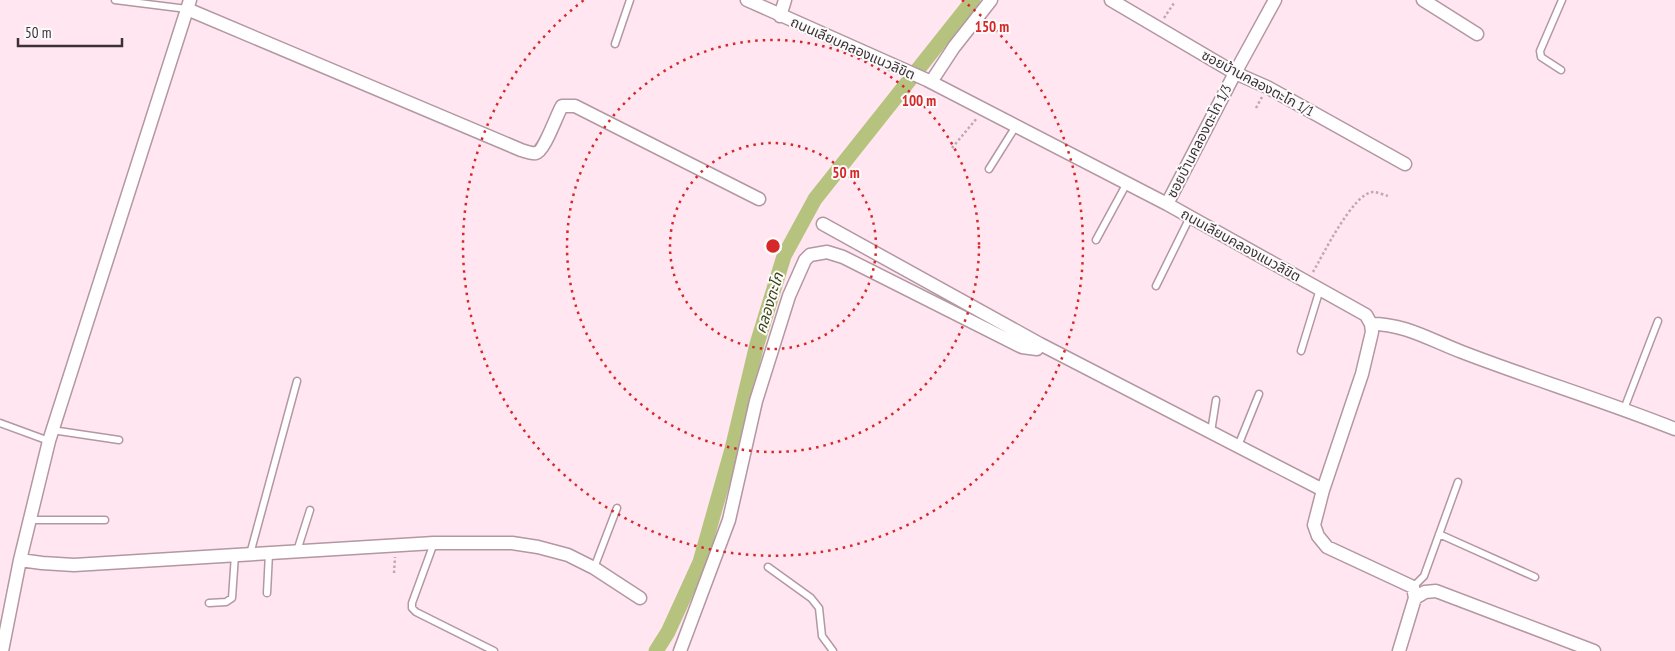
<svg xmlns="http://www.w3.org/2000/svg" width="1675" height="651" font-family="'PT Sans Narrow','Noto Sans Thai',sans-serif">
<style>
.lines{fill:none;stroke-linecap:round;stroke-linejoin:round}
.canal{stroke:#b6c37e;stroke-width:15}
.lane-casing{stroke:#b397a3;stroke-width:9}
.street-casing{stroke:#b397a3;stroke-width:15}
.path{stroke:#bea9b1;stroke-width:2.5;stroke-dasharray:2.5 2.5;stroke-linecap:butt}
.lane{stroke:#fff;stroke-width:6}
.street{stroke:#fff;stroke-width:12}
.ring{fill:none;stroke:#d62828;stroke-width:2.5;stroke-dasharray:2.5 5}
.labels{text-anchor:middle;dominant-baseline:central;stroke-width:4;stroke-linejoin:round;paint-order:stroke}
.street-label{font-size:14px;fill:#3d3136;stroke:#fbfbfb}
.water-label{font-size:15px;font-style:italic;fill:#3c430f;stroke:#fbfbfb}
.centre{fill:#d62828;stroke:#fbfbfb;stroke-width:2.5}
.ring-label{font-size:15px;text-anchor:middle;font-weight:bold;fill:#d62828;stroke:#fbfbfb;stroke-width:4;stroke-linejoin:round;paint-order:stroke}
</style>
<rect width="100%" height="100%" fill="#ffe6f0"/>
<g class="lines">
<path class="canal" d="M656,651l12,-19 32,-70 32,-113 25,-105 27,-88 31,-57 158,-199"/>
<defs>
<path id="lane" d="M115,0l72,9
M615,44l15,-44
M1561,70l-20,-13 -1,-6 22,-51
M989,169l27,-43
M1096,240l31,-57
M1156,286l34,-69
M1301,351l19,-62
M1624,409l34,-88
M0,423l49,18
M52,430l67,10
M1211,432l5,-32
M1238,446l21,-52
M29,520h76
M1439,534l96,43
M434,543l-22,60v5l4,4 78,39
M297,551l13,-41
M250,554l47,-173
M768,567l43,31 8,10 3,28 11,15
M594,568l23,-60
M1413,587l11,-11 34,-94
M267,593l2,-40
M209,603l17,-1 6,-4 3,-43"/>
<path id="street" d="M747,0l180,80 240,124 199,111 5,9 1,8 -10,42 -39,116 -9,35 4,11 9,11 86,40 2,11 -16,53
M1111,0l124,73 32,14 138,77
M1423,0l54,34
M187,9l334,141c4,1 10,4 15,3 8,-1 21,-39 26,-47h13l184,93
M780,16l5,-16
M931,82l23,-35 37,-47
M1167,204l68,-131 40,-73
M823,224l217,120 283,146
M1371,324c35,0 59,16 91,28 70,27 143,49 213,77
M20,560l22,3 32,2 360,-22h78l26,4 30,8 26,13 46,30
M1415,598l10,-6 11,-1 158,60
M2,651l18,-91 29,-119 141,-441
M680,651l49,-131 27,-119 33,-105 16,-36 5,-5 17,-3 16,5 179,90 15,2 3,-5"/>
</defs>
<use href="#lane" class="lane-casing"/>
<use href="#street" class="street-casing"/>
<path class="path" d="M1164,18l10,-15
M1256,108l6,-11
M952,148l25,-30
M1313,272c10,-17 40,-79 60,-80 4,0 11,3 15,4
M394,573l1,-16"/>
<use href="#lane" class="lane"/>
<use href="#street" class="street"/>
</g>
<g class="ring">
<circle cx="773" cy="246" r="103"/>
<circle cx="773" cy="246" r="206"/>
<path d="M962 0A310 310 0 1 1 584 0"/>
</g>
<g class="labels">
<g class="street-label">
<text transform="translate(853 48) rotate(24)">ถนนเลียบคลองแนวลิขิต</text>
<text transform="translate(1258 83) rotate(28)">ซอยบ้านคลองตะโก 1/1</text>
<text transform="translate(1199 141) rotate(-63)">ซอยบ้านคลองตะโก 1/3</text>
<text transform="translate(1241 245) rotate(29)">ถนนเลียบคลองแนวลิขิต</text>
</g>
<g class="water-label">
<text transform="translate(769 303) rotate(-73)">คลองตะโก</text>
</g>
</g>
<circle cx="773" cy="246" r="8" class="centre"/>
<g class="ring-label">
<text x="992" y="32">150 m</text>
<text x="919" y="106">100 m</text>
<text x="846" y="178">50 m</text>
</g>
<path d="M18 38v8h104v-8" fill="none" stroke="#3d3136" stroke-width="2.5"/>
<text x="25" y="38" font-size="15" fill="#3d3136" stroke="#fbfbfb" stroke-width="4" paint-order="stroke">50 m</text>
</svg>
